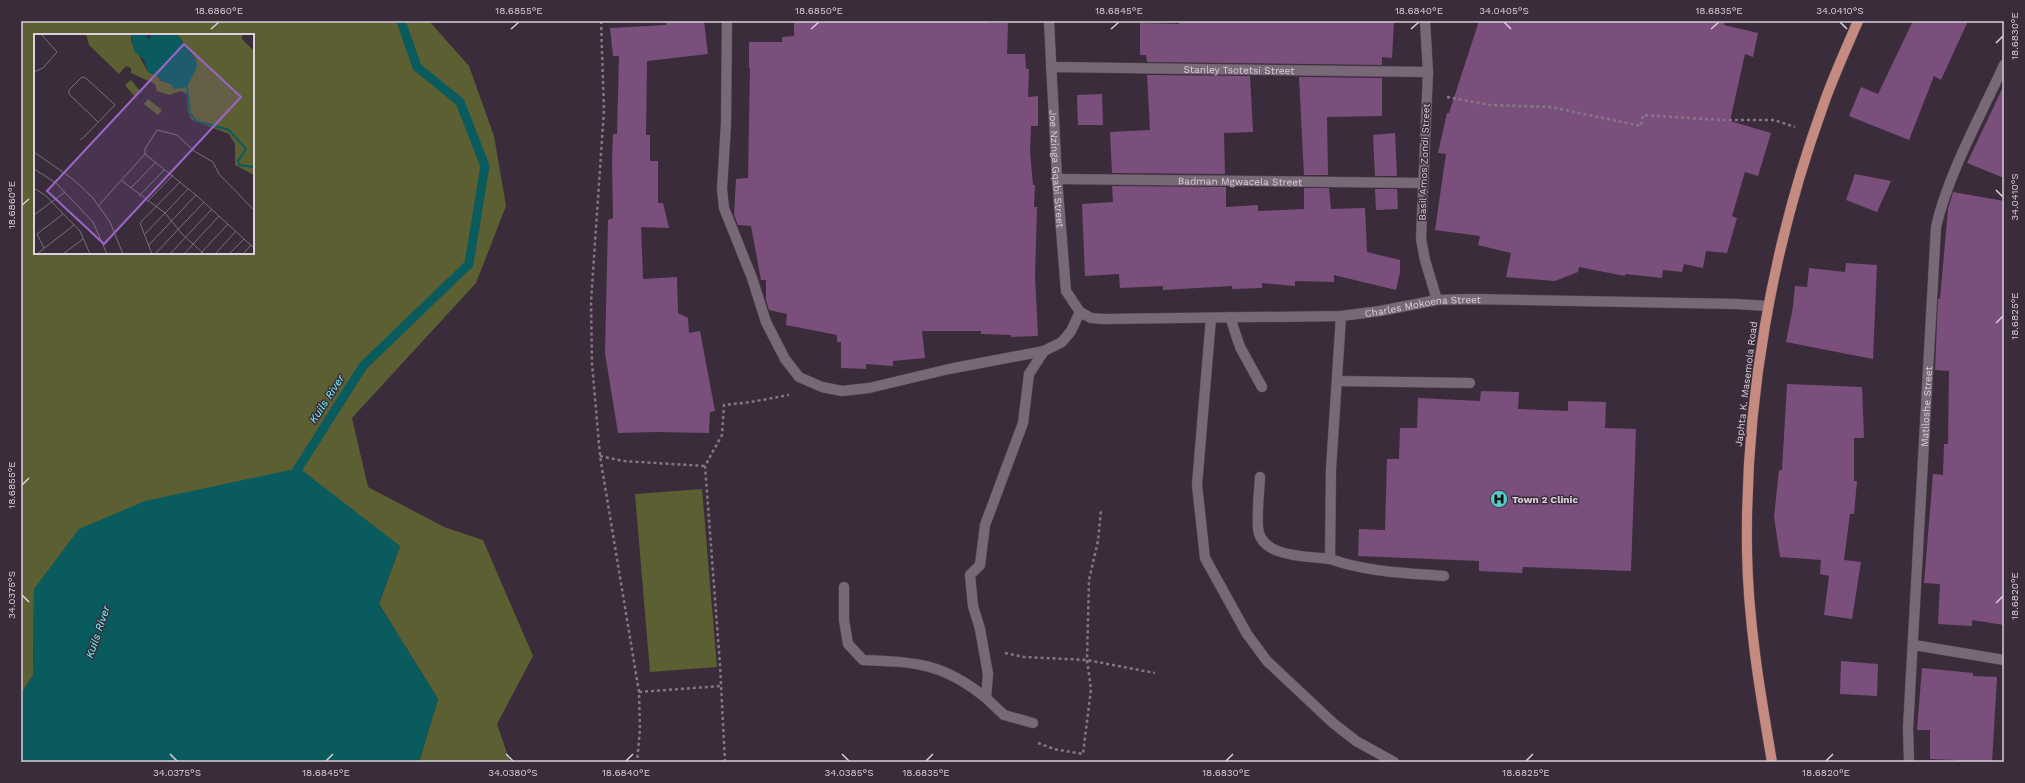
<svg xmlns="http://www.w3.org/2000/svg" width="2025" height="783" font-family="'Work Sans',sans-serif">
<style>
.green{fill:#5c5f31;fill-rule:evenodd}
.water{fill:#095b5d}
.lines{fill:none;stroke-linecap:round;stroke-linejoin:round}
.stream{stroke:#095b5d;stroke-width:9}
.building{fill:#7b4f7c}
.minor-casing{stroke:#554955;stroke-width:11}
.major-casing{stroke:#554955;stroke-width:11}
.path{stroke:#847884;stroke-width:2.5;stroke-dasharray:3 3;stroke-linecap:butt}
.minor{stroke:#786878;stroke-width:10}
.major{stroke:#c58b81;stroke-width:10}
.ticks{fill:none;stroke:#d9d0d9;stroke-width:1.5}
.labels{text-anchor:middle;dominant-baseline:central;stroke-width:3;stroke-linejoin:round;paint-order:stroke}
.street-label{font-size:10px;fill:#d9d0d9;stroke:#3b2c3b}
.poi-label{font-size:10px;font-weight:bold;fill:#d9d0d9;stroke:#3b2c3b;text-anchor:start}
.water-label{font-size:11px;font-style:italic;fill:#70f6fa;stroke:#3b2c3b}
.inset-river{fill:none;stroke:#095b5d;stroke-width:2}
.inset-road{fill:none;stroke:#7a6e7a;stroke-width:1}
.view{fill:#9c65c8;fill-opacity:0.15;stroke:#9c65c8;stroke-width:2}
.inset-edge{fill:none;stroke:#d9d0d9;stroke-width:2}
.neatline{fill:none;stroke:#d9d0d9;stroke-width:1.5}
.ticks-label{font-size:10px;text-anchor:middle;fill:#d9d0d9}
</style>
<rect width="100%" height="100%" fill="#3b2c3b"/>
<path class="green" d="M21,21h408l40,45 25,70 12,70 -30,77 -124,135 16,69 76,40 39,13 50,116 -36,68 13,38h-91l19,-63 -59,-95 21,-58 -366,43 -1,86 -12,19zM35,35h218v218h-218z
M702,489l15,178 -67,5 -15,-178z"/>
<path class="water" d="M299,468l101,78 -21,58 59,95 -19,63h-398v-68l12,-19 1,-86 45,-60 66,-28z"/>
<g class="lines">
<path class="stream" d="M292,478l71,-112 106,-102 16,-98 -25,-64 -43,-35 -16,-46"/>
</g>
<path class="building" d="M666,21h38l4,33 -61,7 -1,74h4v26h8v42h5l6,25 -28,-1 2,52 34,-2 1,36 10,5 1,15 11,-2 15,80 -5,1 -1,21 -52,-1 -39,1 -13,-80 3,-133 5,-2 -1,-59 1,-25h4l2,-78h-6l-3,-28 56,-3z
M988,21v2h20l-1,31h18l1,15h3l-1,28 10,-1v30h-7l-1,26 3,33h2l-1,22h3l-2,69 3,60 -27,1v-2l-30,-1v-3h-59l3,27 -32,3v5l-27,-2v5l-25,-1v-26h-4v-7l-51,-10 1,-11 -18,-4 -3,-10v-20h-5l-10,-54 -13,-1 -4,-10 2,-36 12,-1 2,-110h-1v-26h33v-5l12,-1v-14z
M1179,21h215l-2,37 -10,-1v8l-235,-3 -1,-7h-6v-32l39,1z
M1479,21h246l-1,4 34,8 -5,24 -8,-3 -15,67 41,12 -13,43 -13,-4 -13,44 5,2 -10,35 -21,-2 -3,17 -19,-4 -2,8 -19,-2 -1,8 -37,-4v2l-46,-9 -1,5 -23,9 -49,-4 5,-24 -33,-8 2,-9 -45,-6 11,-76 -8,-1 9,-40h2z
M1913,21h55l-27,59 -7,-4 -25,64 -60,-24 12,-29 17,7z
M1147,75l103,1 3,56 -29,1 1,41 -113,-1 -2,-41 40,-2z
M1299,77l83,1v38l-55,1 1,58h-24z
M2004,85v93l-37,-15z
M1102,94l1,31h-25l-1,-30z
M1395,133l2,43h-22l-2,-41z
M1855,174l36,7 -14,31 -31,-12z
M1112,186l114,1v20l32,-2v6l46,-2v-21h25l2,21 34,-1 2,44 33,8v12l-4,18 -62,-15v7l-39,-1v5l-33,-3v5l-30,1v-3l-69,4v-4l-43,2 -1,-14 -34,2 -3,-72 31,-2z
M1375,189h22l1,20 -22,1z
M1953,192l51,9v424l-32,-5v6l-34,-2 2,-40 -16,-1 9,-109 10,1 1,-31h4l1,-73 -14,-1 3,-71h2l8,-90z
M1846,263l31,2 -4,94 -87,-17 7,-35 2,-21 12,1 2,-19 36,4z
M1787,384l75,3 2,51h-10v43h3l-3,33h-4l-6,46 17,2 -9,57 -28,-4 5,-39 -9,-2 1,-14 -41,-3 -6,-40 5,-47h3z
M1481,391l38,1 -1,17 50,2v-10l38,1 -1,26 31,1 -5,142 -108,-4 -1,6 -43,-2v-10l-121,-5 1,-27 26,1 2,-71h12l1,-31h17l1,-30 62,3z
M1841,661l37,3 -1,32 -37,-2z
M1922,668l51,5v3l24,1 -5,85h-36v-2l-26,-1v-29h-13z"/>
<g class="lines">
<defs>
<g id="minor">
<path d="M727,21l-1,103 -4,65 2,19 28,70 14,44 19,37 14,18 23,10 20,4 27,-3 80,-19 95,-18 18,-9 9,-11 9,-19"/>
<path id="s1" d="M1049,21l8,158 9,112 14,21 11,6 13,1 237,-3 39,-5 57,-11 34,-1 265,5 32,2"/>
<path d="M1425,21l3,51 -7,167 4,21 12,40"/>
<path id="s2" d="M1051,67l377,5"/>
<path id="s3" d="M1057,179l366,4"/>
<path d="M1341,316l-10,153 -1,90c37,13 76,14 114,17"/>
<path d="M1230,317l10,30 22,40"/>
<path d="M1211,318l-14,167 8,73 42,76 20,27 66,62 23,18 38,21"/>
<path d="M1337,381l133,2"/>
<path d="M1260,477c-1,16 -3,33 -2,50 1,31 50,29 72,32"/>
<path d="M844,587v33l4,24 15,16c53,2 80,3 123,38"/>
<path d="M1914,645l90,15"/>
<path d="M1033,723l-29,-8 -18,-17 2,-24 -8,-45 -7,-23 -3,-31 10,-10 5,-40 38,-102 6,-49 15,-23"/>
<path id="s4" d="M1909,762l-1,-34 28,-501c12,-53 45,-112 68,-162"/>
</g>
<path id="major" d="M1772,762c-12,-70 -24,-140 -25,-212 -2,-150 25,-303 76,-444 10,-29 23,-57 35,-85"/>
</defs>
<use href="#minor" class="minor-casing"/>
<use href="#major" class="major-casing"/>
<path class="path" d="M601,21l3,89 -13,192 1,61 8,93 39,236 1,37 -3,33
M1447,97l43,8 61,2 90,19 2,-11 78,5h53l21,7
M600,456l23,5 82,5
M1005,653l19,4 63,3 68,13
M639,692l82,-6
M1038,743l16,6 29,5 8,-65 -4,-29 2,-80 9,-39 3,-31
M725,762l-5,-97 -15,-199 17,-31 2,-30 27,-3 38,-7"/>
<use href="#minor" class="minor"/>
<use href="#major" class="major"/>
</g>
<path class="ticks" d="M1504,22l7,7M1840,22l7,7M211,29l8,-7M511,29l8,-7M811,29l8,-7M1111,29l8,-7M1411,29l8,-7M1711,29l8,-7M1996,43l7,-7M1996,190l7,7M22,205l7,-6M1996,323l7,-7M22,485l7,-7M22,595l7,7M1996,603l7,-7M170,754l7,7M506,754l7,7M842,754l7,7M326,761l7,-7M626,761l7,-7M926,761l7,-7M1226,761l7,-7M1526,761l7,-7M1826,761l7,-7"/>
<defs>
<symbol id="hospital-disc" viewBox="-11 -11 22 22"><circle r="9.5" fill="#54cdc8" stroke="#3b2c3b"/><path d="M-5-5h3v3.5h4V-5h3V5h-3V1.5h-4V5h-3Z" fill="#111"/></symbol>
</defs>
<g fill-rule="evenodd">
<use href="#hospital-disc" x="1489" y="489" width="20" height="20"/>
</g>
<g class="labels">
<g class="street-label">
<text stroke="none"><textPath href="#s2" startOffset="188">Stanley Tsotetsi Street</textPath></text>
<text transform="translate(1424 162) rotate(-88)">Basil Amos Zondi Street</text>
<text stroke="none"><textPath href="#s1" startOffset="148">Joe Nzinga Gqabi Street</textPath></text>
<text stroke="none"><textPath href="#s3" startOffset="183">Badman Mgwacela Street</textPath></text>
<text stroke="none"><textPath href="#s1" startOffset="641">Charles Mokoena Street</textPath></text>
<text transform="translate(1746 384) rotate(-83)">Japhta K. Masemola Road</text>
<text stroke="none"><textPath href="#s4" startOffset="356">Matiloshe Street</textPath></text>
</g>
<g class="poi-label">
<text x="1512" y="499">Town 2 Clinic</text>
</g>
<g class="water-label">
<text transform="translate(327 399) rotate(-57)">Kuils River</text>
<text transform="translate(98 632) rotate(-71)">Kuils River</text>
</g>
</g>
<g transform="translate(34 34)">
<rect width="220" height="220" fill="#3b2c3b"/>
<path d="M52,0h45v7l17,31 9,4 4,5 10,3 25,-25 -19,-25h65v5l12,12v124l-19,-10v-21l-6,-10 -37,-14 -4,-8 -1,-18 -6,-3 -12,4 -12,-4 -2,-7 -24,-11v-5l-5,-2 -7,8 -30,-29zM97,46l9,11 -6,5 -9,-11zM114,65l14,11 -4,5 -14,-11z" fill="#5c5f31"/>
<path d="M97,0h14l4,6 2,-6h26l19,26 1,7 -10,20 -13,2 -3,-5 -10,-3 -4,-5 -9,-4 -4,-12 -10,-9z" fill="#095b5d"/>
<path class="inset-river" d="M153,53l3,26 6,8 33,9 17,19 -8,12 1,4 15,2"/>
<path class="inset-road" d="M0,38l9,-4 14,-16 -16,-18M46,106l3,-2 32,-33 -29,-27 -4,-1 -13,13v4l29,28M0,118l40,28 19,18 17,24 13,32M111,120v-5l12,-19 20,5 17,16 19,11 6,12 35,36M111,120l51,41 58,53M0,135l22,14 37,39 14,32M88,147l43,32 17,21 22,20M0,154l12,8 34,35 10,23M97,154l25,-26M105,162l26,-27M113,168l26,-27M65,171l46,-51M0,181l31,-23M110,201l44,-46M114,212l48,-51M10,214l-7,-14 26,-20M3,220l37,-29M29,220l20,-15M118,220l-12,-31 40,-41M121,220l49,-52M136,220l42,-45M150,220l35,-38M166,220l28,-30M181,220l21,-23M195,220l15,-15M209,220l8,-9"/>
<path class="view" d="M150,10l57,53 -137,147 -57,-53z"/>
<rect width="220" height="220" class="inset-edge"/>
</g>
<rect width="2025" height="783" fill="none" stroke="#3b2c3b" stroke-width="44"/>
<rect x="22" y="22" width="1981" height="739" class="neatline"/>
<g class="ticks-label">
<text x="219" y="14">18.6860°E</text>
<text x="519" y="14">18.6855°E</text>
<text x="819" y="14">18.6850°E</text>
<text x="1119" y="14">18.6845°E</text>
<text x="1419" y="14">18.6840°E</text>
<text x="1504" y="14">34.0405°S</text>
<text x="1719" y="14">18.6835°E</text>
<text x="1840" y="14">34.0410°S</text>
<text transform="translate(2014 36) rotate(-90)" y="4">18.6830°E</text>
<text transform="translate(2014 197) rotate(-90)" y="4">34.0410°S</text>
<text transform="translate(11 205) rotate(-90)" y="4">18.6860°E</text>
<text transform="translate(2014 316) rotate(-90)" y="4">18.6825°E</text>
<text transform="translate(11 485) rotate(-90)" y="4">18.6855°E</text>
<text transform="translate(11 595) rotate(-90)" y="4">34.0375°S</text>
<text transform="translate(2014 596) rotate(-90)" y="4">18.6820°E</text>
<text x="177" y="776">34.0375°S</text>
<text x="326" y="776">18.6845°E</text>
<text x="513" y="776">34.0380°S</text>
<text x="626" y="776">18.6840°E</text>
<text x="849" y="776">34.0385°S</text>
<text x="926" y="776">18.6835°E</text>
<text x="1226" y="776">18.6830°E</text>
<text x="1526" y="776">18.6825°E</text>
<text x="1826" y="776">18.6820°E</text>
</g>
</svg>
